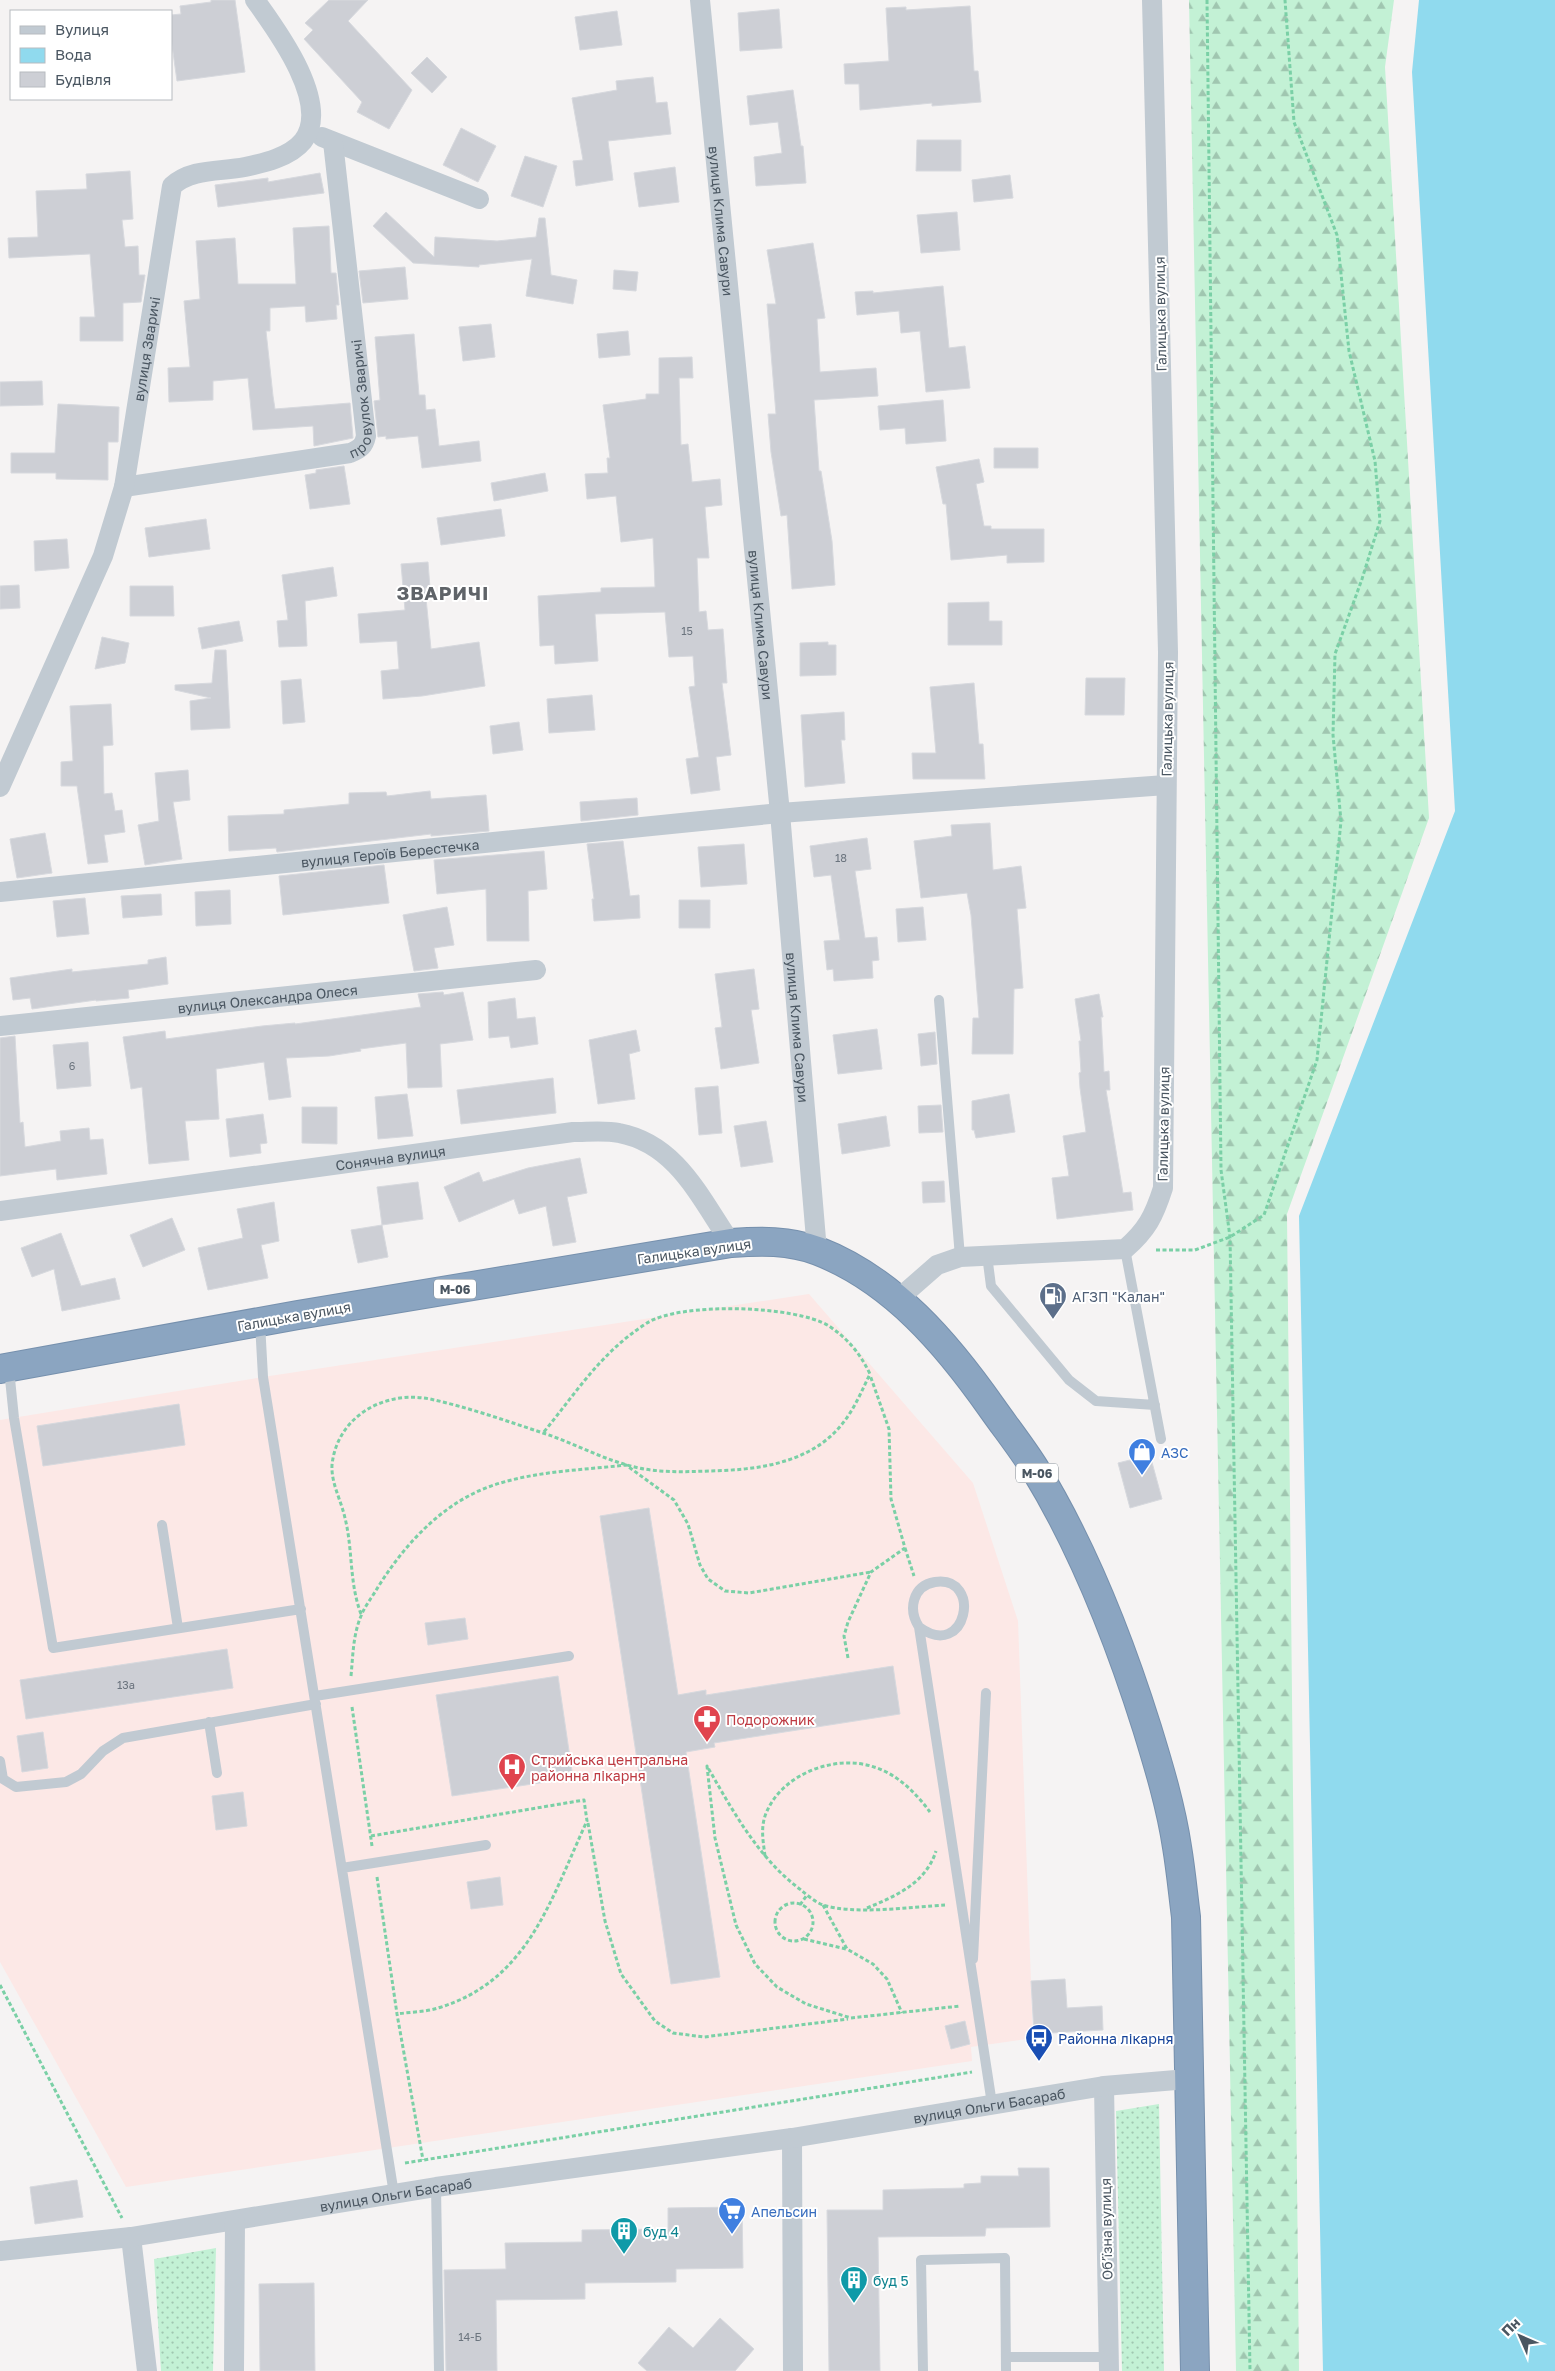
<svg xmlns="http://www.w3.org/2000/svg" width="1555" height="2371" font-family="'Golos Text',sans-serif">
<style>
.medical{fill:#fce8e6}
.grass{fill:url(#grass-dots)}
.forest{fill:url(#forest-firs)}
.water{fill:#90daee}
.building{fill:#cdcfd5;stroke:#d7d9de}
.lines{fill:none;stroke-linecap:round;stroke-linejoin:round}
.highway-casing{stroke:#7690ad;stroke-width:30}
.path{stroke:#7ad0a6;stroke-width:3;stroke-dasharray:4 2.5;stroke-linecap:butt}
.lane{stroke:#c1cad2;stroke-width:10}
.street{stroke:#c1cad2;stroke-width:20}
.highway{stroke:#8ba5c1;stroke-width:28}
.labels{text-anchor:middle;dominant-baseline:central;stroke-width:4;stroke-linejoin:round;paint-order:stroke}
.number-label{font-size:11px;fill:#6b747e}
.shield{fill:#fff;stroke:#808990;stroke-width:1}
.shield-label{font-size:12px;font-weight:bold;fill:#4a5661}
.street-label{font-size:14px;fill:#4a5661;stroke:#fff}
.service-label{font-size:14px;fill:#4e5e75;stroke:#fff;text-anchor:start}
.shop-label{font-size:14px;fill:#366cbe;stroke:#fff;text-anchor:start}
.health-label{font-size:14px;fill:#be3a42;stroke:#fff;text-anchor:start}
.transit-label{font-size:14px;fill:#164399;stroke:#fff;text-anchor:start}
.culture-label{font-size:14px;fill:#0d838f;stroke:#fff;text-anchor:start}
.district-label{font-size:19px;font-weight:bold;letter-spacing:1px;fill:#5f6368;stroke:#fff}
</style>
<defs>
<pattern id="grass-dots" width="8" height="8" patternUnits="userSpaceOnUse" patternTransform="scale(1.25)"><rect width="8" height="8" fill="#c3f1d5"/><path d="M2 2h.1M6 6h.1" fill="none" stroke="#a0c6b0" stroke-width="1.8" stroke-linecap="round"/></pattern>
<pattern id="forest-firs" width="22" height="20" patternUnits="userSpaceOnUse" patternTransform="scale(1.25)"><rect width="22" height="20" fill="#c3f1d5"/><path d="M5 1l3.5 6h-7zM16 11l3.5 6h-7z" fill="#a0c6b0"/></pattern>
</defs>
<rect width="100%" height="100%" fill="#f5f3f3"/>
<path class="medical" d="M809,1294l164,189 45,138 15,417 -62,9 1,14 -846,126 -126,-225v-542l263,-43z"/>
<path class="grass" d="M1159,2104l5,267h-42l-6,-260z
M216,2248l-3,123h-52l-7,-112z"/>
<path class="forest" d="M1189,0h205l-9,67 44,751 -142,396 12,1157h-63z"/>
<path class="water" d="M1419,0h136v2371h-232l-24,-1155 156,-405 -43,-739z"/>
<path class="building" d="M211,0h24l10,72 -68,9 -6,-43v-23l10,-1 -1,-8 31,-4z
M329,0h39l-20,21 64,69 -23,39 -32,-17 5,-10 -58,-63 9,-9 -8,-7z
M970,6l4,65h4l3,31 -49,4v-3l-72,7 -1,-26h-14l-1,-20 45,-3 -3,-53 20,-1v3z
M779,9l3,39 -42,3 -2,-38z
M617,11l5,34 -42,5 -5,-33z
M427,57l20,20 -15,16 -21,-20z
M653,77l3,26 11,-1 4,32 -63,7 5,39 -37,6 -3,-25 10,-1 -11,-62 45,-8 -1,-9z
M793,90l8,56h2l3,37 -50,3 -2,-29 28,-4 -4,-31 -28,3 -3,-29z
M461,128l35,18 -18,36 -35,-17z
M917,140h44v31h-45z
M525,156l32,10 -14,41 -32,-11z
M675,167l4,35 -40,5 -5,-34z
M130,171l3,48 -11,1 3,27 13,-1 1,29h6l-4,27 -18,1v38h-43v-24h15l-5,-63 -81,4 -1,-20 30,-1 -2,-46 51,-2 -1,-15z
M320,173l4,20 -106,14 -3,-22 53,-7v4z
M1010,175l3,23 -39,4 -2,-22z
M386,212l48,45 1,-20 62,4 39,-4 3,-19h6l6,57 26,5 -4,24 -47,-8 6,-37 -53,6v2l-66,-4 -40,-37z
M957,212l3,38 -39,3 -4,-38z
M329,226l2,47h5l3,32h-3l1,14 -31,3 -1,-16 -35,2v23h-4l7,65 2,13 75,-6 3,35 -39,8 -1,-20 -60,4 -5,-52 -35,3v19l-44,2 -1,-34 22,-1 -6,-66 16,-2 -4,-58 39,-3 3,46h58l-3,-56z
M813,243l12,75 -8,1 3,53 56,-4 2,28 -64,4 5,71h2l11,70 3,44 -43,4 -5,-74 -6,1 -10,-64 -3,-38h8l-9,-110h9l-9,-54z
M405,267l3,32 -45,4 -4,-32z
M614,270l24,2 -2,19 -23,-2z
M943,286l6,62 16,-2 5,42 -44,4 -6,-61 -19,2 -2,-22 -42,4 -2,-23 18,-1v2z
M491,324l4,33 -32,4 -4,-34z
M628,331l2,24 -31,3 -2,-24z
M414,334l5,61h6l1,15 9,-1 4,37 40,-5 2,20 -59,7 -4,-32 -32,3v-3l-8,1 -4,-36 6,-1 -5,-63z
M692,357l1,21h-14l2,67 7,-1 4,38 28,-3 2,26 -17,2 4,51h-12l2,54 7,-1 2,19 15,-1 4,54h-5l9,72 -15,2 4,33 -29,4 -5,-35 13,-2 -10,-70 6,-1 -2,-30 -24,1 -4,-45 -70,2 3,47 -43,3 -1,-19 -14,1 -2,-50 63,-4v-4l54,-1 -2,-49 -32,4 -5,-46 -29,3 -2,-25 23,-1 -1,-15h3l-7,-53 43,-6v-5h13v-36z
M42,381l1,24 -43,1v-24z
M943,400l3,41 -40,3 -1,-16 -25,2 -2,-24z
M58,404l61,3 -1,35h-10v38l-52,-1v-6h-45v-20h44z
M994,448h44v20h-44z
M979,459l5,23 -8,2 8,42h7v3h53v33l-37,1v-8l-56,5 -5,-56h-3l-7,-37z
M344,466l6,38 -40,5 -5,-34 11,-2v-3z
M545,473l3,18 -54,10 -3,-18z
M501,509l4,27 -64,9 -4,-27z
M206,519l4,30 -61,8 -4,-29z
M67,539l2,29 -34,3 -1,-30z
M428,562l2,26h-5l6,61 48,-7 6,44 -63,10 -39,3 -2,-28 18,-2 -2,-28 -37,2 -2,-29 47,-4 -4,-46z
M333,567l4,29 -32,5 2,45 -28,1 -2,-26 11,-1 -6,-45z
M19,585l1,23 -20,1v-23z
M130,586h43l1,30h-44z
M989,602v19h13v24h-54v-42z
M239,621l4,20 -41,8 -4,-21z
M102,637l27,6 -4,20 -30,6z
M828,642v3h8v30l-36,1v-33z
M215,650h11l4,78 -39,2 -1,-29 21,-3 -36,-8v-5l37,-2z
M1086,678h39l-1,37h-39z
M301,679l4,43 -22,2 -2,-43z
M974,683l5,61h4l2,35h-72l-1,-26h24l-6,-66z
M592,695l3,35 -46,3 -2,-34z
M111,704l2,41 -10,1 1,48 8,-1 3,18 7,-1 3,22 -21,3 4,27 -20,2 -11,-78h-16v-24l12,-1 -3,-55z
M844,712l1,28h-4l4,43 -40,4 -4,-72z
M519,722l4,28 -30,4 -3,-28z
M188,770l2,30 -17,2 9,57 -37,6 -7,-40 21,-4 -4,-48z
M430,791l1,8 55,-4 3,36 -58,5v-2l-154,18 -1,-4 -47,3 -1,-35 56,-2v-4l65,-6v-11l37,-1 1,4z
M637,798l1,17 -57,6 -1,-19z
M990,823l3,47 28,-4 5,42 -9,1 6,79 -9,1 -1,65h-41l1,-36h6l-8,-103 -4,-22 -46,5 -7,-57 38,-5 -1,-11z
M45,833l7,40 -35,5 -7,-39z
M867,838l4,31 -16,2 10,67 12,-1 2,23 -7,1 1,17 -39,3 -1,-12 -6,1 -3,-29 16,-1 -9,-65 -17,2 -4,-31z
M623,841l7,55 9,-1 1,23 -46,3 -2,-22h2l-7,-55z
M744,844l3,40 -46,3 -3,-40z
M544,851l3,38 -19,2 1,50h-42l-1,-52 -49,5 -3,-34z
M384,865l5,38 -106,12 -4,-39z
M230,890l1,34 -35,2 -1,-34z
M161,894l1,21 -39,3 -2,-22z
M85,898l4,36 -32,3 -4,-36z
M679,900h31v28h-31z
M447,907l7,38 -20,3 4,20 -24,3 -11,-56z
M923,907l3,33 -28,2 -2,-33z
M166,957l2,27 -40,6 1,8 -33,3v-1l-64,9 -2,-11 -17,2 -3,-22 62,-9v3l76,-8v-4z
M754,969l5,40 -8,1 8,53 -38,6 -6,-41 7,-1 -7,-53z
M443,992l1,3 19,-3 10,48 -33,4 2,43 -34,1 -2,-45 -46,6 1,2 -32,5 -43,2 5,39 -22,3 -5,-38 -48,7 3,50 -34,2 4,39 -40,4 -7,-77 -11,2 -8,-52 42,-6 1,8 96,-13 33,-3v1l126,-17 -3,-13z
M1099,994l4,23h-2l3,55 5,-1 1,19h-4l17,103 8,-1 2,18 -76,9 -5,-41 17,-2 -6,-40 23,-4 -6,-44 -1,-15 2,-1 -2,-31h2l-6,-42z
M515,998l2,21 18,-2 3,27 -27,4 -2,-12 -20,2 -1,-36z
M877,1029l5,40 -44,5 -5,-39z
M636,1030l4,21 -11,3 6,45 -37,5 -9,-64z
M935,1032l2,32 -16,2 -3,-32z
M15,1036l5,87 3,-1 2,25 36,-6 -1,-10 29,-3 1,12 13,-1 4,35 -50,6 -1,-11 -56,7v-138z
M88,1042l3,44 -34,3 -4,-44z
M553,1078l3,35 -95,11 -4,-34z
M718,1086l4,47 -23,2 -4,-47z
M407,1094l6,42 -35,3 -3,-42z
M1009,1094l6,38 -39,6 -2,-8h-2v-29z
M941,1105l2,27 -24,1 -1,-27z
M302,1107h35v37l-35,-1z
M263,1114l4,29 -7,1 1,9 -31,4 -4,-38z
M886,1116l4,30 -48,8 -4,-30z
M766,1121l7,41 -32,5 -7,-41z
M580,1158l7,35 -20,4 9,45 -23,4 -7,-40 -27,8 -5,-15 -55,23 -15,-35 35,-15 4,10 45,-14z
M944,1181l1,21 -22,1 -1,-21z
M418,1182l5,37 -41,6 -5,-38z
M274,1202l5,39 -18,4 7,33 -60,12 -10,-42 45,-10 -6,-29z
M172,1218l13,32 -42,17 -13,-32z
M382,1225l6,32 -30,6 -7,-33z
M61,1233l20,53 34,-8 5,21 -58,12 -8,-42 -22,8 -11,-29z
M179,1404l6,41 -142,21 -6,-40z
M1150,1455l12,44 -32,9 -12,-45z
M649,1508l29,187 28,-5v5l187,-29 7,48 -186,29 1,4 -29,5 34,225 -49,7 -71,-468z
M465,1618l3,21 -40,6 -3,-22z
M227,1649l6,39 -207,31 -6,-39z
M558,1676l15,102 -121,18 -16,-101z
M43,1732l5,36 -26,4 -5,-36z
M243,1792l4,34 -31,4 -4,-34z
M500,1877l3,28 -32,4 -4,-27z
M1065,1979l2,29 35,-2 1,24 -69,4 -3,-53z
M965,2021l5,23 -19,5 -6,-23z
M1018,2168h31l1,59 -64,1 -1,8 -107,1 2,134h-51l-2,-161h56v-20l81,-2v-4l17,-1v-7h38z
M77,2180l6,37 -48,7 -5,-37z
M742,2207l1,61 -67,1v13l-91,1v16l-89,1 1,71h-51l-2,-101 62,-1 -1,-26 77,-1v-12l86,-1v-21z
M314,2283l1,88h-55l-1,-87z
M720,2318l34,31 -19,22h-88l-9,-8 31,-36 24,21z"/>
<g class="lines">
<defs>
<path id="highway" d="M0,1369l298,-54 433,-72c29,-2 58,-3 87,8 75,29 129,93 174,157 14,20 30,40 43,61 49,80 84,170 112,259 12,39 24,79 30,119 4,24 6,47 9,70l9,454"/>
</defs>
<use href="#highway" class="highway-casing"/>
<path class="path" d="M1207,0l14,1170 9,67 20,1134
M1156,1250h39l35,-13 34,-22 53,-155 24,-239 -8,-86 2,-81 27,-75 18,-58 -5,-60 -26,-110 -12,-116 -43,-113 -9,-122
M905,1548l9,28
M361,1614c-12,-32 -8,-64 -16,-96 -4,-18 -14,-35 -13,-53 5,-49 53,-75 98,-66 37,8 77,22 113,34 28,9 55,24 84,32 27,8 54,7 82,6 51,-1 108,-8 139,-55 9,-13 15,-28 22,-42 -10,-21 -22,-35 -41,-48 -34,-21 -149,-24 -182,-3 -46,29 -71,70 -104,110
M848,1658l-4,-22 4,-14 23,-50 34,-24 -14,-49 -2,-70 -19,-54
M351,1676c2,-21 2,-41 10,-60 3,-8 9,-16 14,-24 27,-45 67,-90 119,-107 42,-14 89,-15 132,-20l48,35 14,24 12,41 8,14 17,12 24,2 122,-21
M352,1707l20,139
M588,1823l17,98 16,53 34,47 18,12 31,4 144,-18
M371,1836l213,-36 3,21c-36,77 -58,160 -149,187 -12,4 -28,4 -41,6
M765,1856c-2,-16 -5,-30 2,-45 17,-38 69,-57 107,-44 23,7 42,26 56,45
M377,1877l20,137 26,146
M775 1922a19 19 0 1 1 38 0a19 19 0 1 1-38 0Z
M800,1905l7,-10
M823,1905l24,44 26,15 14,15 15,34
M945,1905c-33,2 -91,10 -122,0 -8,-3 -16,-10 -22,-15 -43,-32 -68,-79 -94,-124l8,72 21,87 19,39 22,23 29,17 45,14 109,-12
M867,1908c29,-12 59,-25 69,-57
M804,1939l42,10
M0,1985l122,233
M405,2163l567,-91"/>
<path class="lane" d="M939,1000l21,257
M1125,1249l36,190
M987,1255l4,31 78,94 27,21 59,4
M260,1323l3,54 131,817
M9,1369l5,49 39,230 248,-39
M162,1525l16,103
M919,1627c48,35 64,-52 16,-45 -23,4 -27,28 -16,45l73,477
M315,1696l254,-40
M209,1722l8,51
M0,1761l3,18 13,8 50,-5 15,-8 22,-23 20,-13 193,-34
M342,1868l144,-23
M973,1959l13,-266
M436,2187l3,184
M1006,2357h102
M923,2371l-2,-111 84,-2 1,113"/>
<g class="street">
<path id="s1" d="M700,0l80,813 37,438"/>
<path d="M322,137l157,62"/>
<path id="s2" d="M124,487l226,-34c10,-4 14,-7 16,-17l-33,-294"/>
<path id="s3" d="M0,787l103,-231 21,-69 48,-301c20,-18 48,-14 73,-19 19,-4 45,-10 58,-26 29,-37 -27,-112 -48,-141"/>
<path id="s4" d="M0,892l780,-79 386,-28"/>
<path id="s5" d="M0,1026l536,-56"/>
<path id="s6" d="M0,1211l573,-79c15,0 32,-2 46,1 58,11 81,65 112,110"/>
<path d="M897,1300l40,-35 23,-8 165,-8c22,-19 29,-33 38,-61l5,-536 -16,-652"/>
<path d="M1104,2086l5,285"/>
<path d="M792,2138l1,233"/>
<path d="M131,2237l16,134"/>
<path id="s7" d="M0,2251l131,-14 305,-50 356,-49 312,-52 84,-7"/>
<path d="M234,2371l1,-150"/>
</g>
<use href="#highway" class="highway"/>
</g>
<defs>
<symbol id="fuel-pin" viewBox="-11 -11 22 30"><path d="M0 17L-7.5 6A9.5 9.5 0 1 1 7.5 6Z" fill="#5c6f8a" stroke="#fff"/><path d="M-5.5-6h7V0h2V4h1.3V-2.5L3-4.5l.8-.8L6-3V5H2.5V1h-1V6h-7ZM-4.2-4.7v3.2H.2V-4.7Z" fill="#fff"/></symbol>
<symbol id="shop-pin" viewBox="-11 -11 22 30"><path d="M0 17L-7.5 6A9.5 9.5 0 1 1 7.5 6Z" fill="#3f7fe0" stroke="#fff"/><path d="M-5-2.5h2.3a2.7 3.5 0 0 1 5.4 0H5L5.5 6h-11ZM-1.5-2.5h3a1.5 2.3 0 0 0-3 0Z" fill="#fff"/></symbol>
<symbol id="pharmacy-pin" viewBox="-11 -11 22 30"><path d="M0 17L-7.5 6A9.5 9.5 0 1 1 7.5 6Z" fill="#e0444e" stroke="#fff"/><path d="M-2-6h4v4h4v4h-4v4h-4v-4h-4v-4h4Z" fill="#fff"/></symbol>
<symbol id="hospital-pin" viewBox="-11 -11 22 30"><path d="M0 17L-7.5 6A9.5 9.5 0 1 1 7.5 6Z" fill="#e0444e" stroke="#fff"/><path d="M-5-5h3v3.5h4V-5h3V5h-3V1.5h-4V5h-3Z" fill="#fff"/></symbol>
<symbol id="bus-pin" viewBox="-11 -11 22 30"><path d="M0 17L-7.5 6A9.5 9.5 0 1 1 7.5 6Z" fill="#1a4fb4" stroke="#fff"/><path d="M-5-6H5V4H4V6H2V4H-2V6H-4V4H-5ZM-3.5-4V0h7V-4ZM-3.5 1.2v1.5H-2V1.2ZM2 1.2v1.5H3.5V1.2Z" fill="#fff"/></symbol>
<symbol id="supermarket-pin" viewBox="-11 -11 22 30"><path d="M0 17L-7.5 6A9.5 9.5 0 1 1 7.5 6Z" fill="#3f7fe0" stroke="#fff"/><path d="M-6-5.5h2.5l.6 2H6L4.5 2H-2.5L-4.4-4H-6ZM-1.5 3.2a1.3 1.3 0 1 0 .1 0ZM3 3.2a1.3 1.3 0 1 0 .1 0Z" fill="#fff"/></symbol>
<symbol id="building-pin" viewBox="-11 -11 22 30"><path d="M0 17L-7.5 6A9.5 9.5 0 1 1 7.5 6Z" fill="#0f9aa8" stroke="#fff"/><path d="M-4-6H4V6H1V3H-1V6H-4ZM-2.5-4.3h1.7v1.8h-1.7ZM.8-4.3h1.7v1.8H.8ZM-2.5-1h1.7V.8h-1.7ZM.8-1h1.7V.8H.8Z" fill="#fff"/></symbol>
</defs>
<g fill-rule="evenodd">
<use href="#fuel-pin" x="1037" y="1280" width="32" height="43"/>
<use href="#shop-pin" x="1126" y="1436" width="32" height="43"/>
<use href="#pharmacy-pin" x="691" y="1703" width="32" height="43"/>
<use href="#hospital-pin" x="496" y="1751" width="32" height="43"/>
<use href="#bus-pin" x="1023" y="2022" width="32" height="43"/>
<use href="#supermarket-pin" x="716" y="2195" width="32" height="43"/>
<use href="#building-pin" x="608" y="2215" width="32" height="43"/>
<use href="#building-pin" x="838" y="2264" width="32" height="43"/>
</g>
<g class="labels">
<g class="number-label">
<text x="687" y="630">15</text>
<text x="841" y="857">18</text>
<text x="72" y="1065">6</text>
<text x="126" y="1684">13а</text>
<text x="470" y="2336">14-Б</text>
</g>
<g class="shield">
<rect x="434" y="1279.5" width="42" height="19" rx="4"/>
<rect x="1016" y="1463.5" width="42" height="19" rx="4"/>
</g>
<g class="shield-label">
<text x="455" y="1289">М-06</text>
<text x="1037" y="1473">М-06</text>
</g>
<g class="street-label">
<text stroke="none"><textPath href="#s1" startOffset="222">вулиця Клима Савури</textPath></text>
<text transform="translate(1160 314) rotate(-91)">Галицька вулиця</text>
<text stroke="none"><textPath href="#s3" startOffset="465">вулиця Зваричі</textPath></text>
<text stroke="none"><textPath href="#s2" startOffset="289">провулок Зваричі</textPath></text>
<text stroke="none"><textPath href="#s1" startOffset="628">вулиця Клима Савури</textPath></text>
<text transform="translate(1167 719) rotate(-89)">Галицька вулиця</text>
<text stroke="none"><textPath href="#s4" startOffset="392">вулиця Героїв Берестечка</textPath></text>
<text stroke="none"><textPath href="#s5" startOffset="269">вулиця Олександра Олеся</textPath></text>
<text stroke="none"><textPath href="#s1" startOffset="1032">вулиця Клима Савури</textPath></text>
<text transform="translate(1163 1124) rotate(-89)">Галицька вулиця</text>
<text stroke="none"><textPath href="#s6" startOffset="394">Сонячна вулиця</textPath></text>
<text transform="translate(694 1251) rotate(-8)">Галицька вулиця</text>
<text transform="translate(294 1316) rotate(-10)">Галицька вулиця</text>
<text stroke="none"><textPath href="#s7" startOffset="1000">вулиця Ольги Басараб</textPath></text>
<text stroke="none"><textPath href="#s7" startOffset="400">вулиця Ольги Басараб</textPath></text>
<text transform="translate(1106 2229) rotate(-91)">Обʼїзна вулиця</text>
</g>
<g class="service-label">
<text x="1072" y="1296">АГЗП "Калан"</text>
</g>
<g class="shop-label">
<text x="1161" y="1452">АЗС</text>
<text x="751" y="2211">Апельсин</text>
</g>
<g class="health-label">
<text x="726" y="1719">Подорожник</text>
<text x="531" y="1759">Стрийська центральна<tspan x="531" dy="16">районна лікарня</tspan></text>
</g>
<g class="transit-label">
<text x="1058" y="2038">Районна лікарня</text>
</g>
<g class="culture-label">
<text x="643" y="2231">буд 4</text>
<text x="873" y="2280">буд 5</text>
</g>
<g class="district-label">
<text x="443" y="592">ЗВАРИЧІ</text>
</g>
</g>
<rect x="10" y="10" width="162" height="90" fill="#ffffff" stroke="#b7bbc0"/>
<rect x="20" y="26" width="25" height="8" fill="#c1cad2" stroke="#b7bbc0"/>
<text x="55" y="35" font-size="15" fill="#4a5661">Вулиця</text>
<rect x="20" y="48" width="25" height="15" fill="#90daee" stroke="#b7bbc0"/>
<text x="55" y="60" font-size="15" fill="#4a5661">Вода</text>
<rect x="20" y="72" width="25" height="15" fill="#cdcfd5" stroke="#b7bbc0"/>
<text x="55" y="85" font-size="15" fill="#4a5661">Будівля</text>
<g transform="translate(1520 2336) rotate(315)" stroke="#ffffff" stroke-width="4" paint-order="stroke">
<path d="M0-4L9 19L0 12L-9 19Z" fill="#4a5661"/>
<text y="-8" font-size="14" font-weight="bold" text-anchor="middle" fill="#4a5661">Пн</text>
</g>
</svg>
